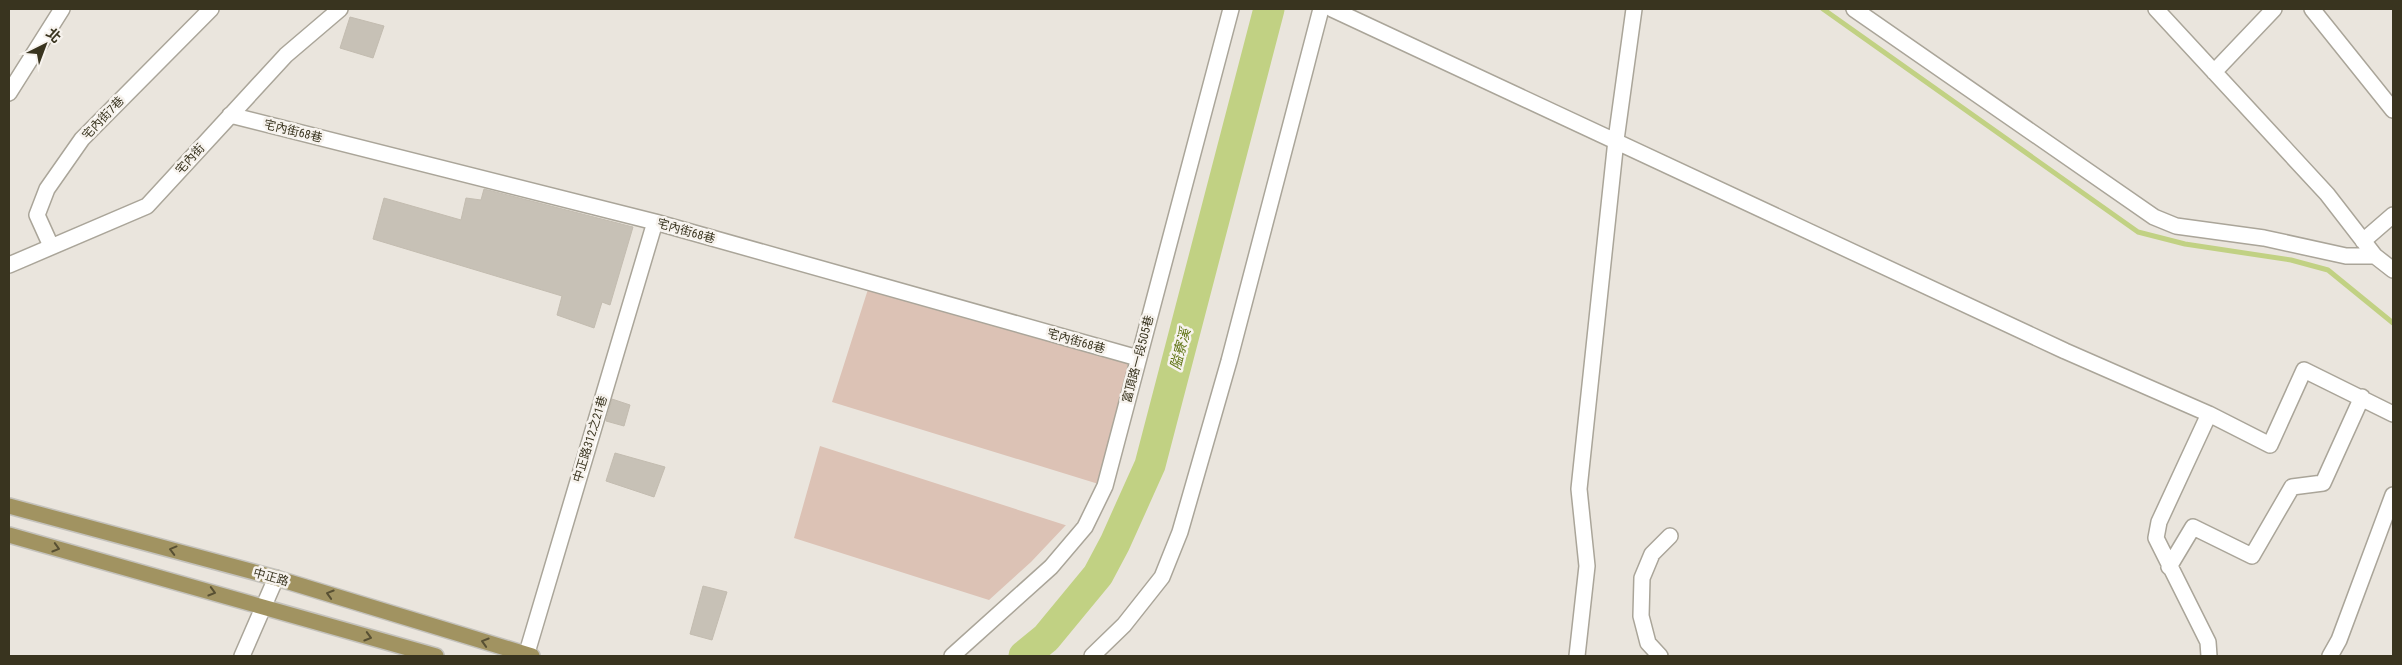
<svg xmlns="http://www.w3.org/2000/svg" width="2402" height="665" font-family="'Roboto Condensed','Noto Sans TC',sans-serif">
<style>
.green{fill:#dcc2b5}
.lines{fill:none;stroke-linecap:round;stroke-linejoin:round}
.stream{stroke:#c1d183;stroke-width:5}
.river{stroke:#c1d183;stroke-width:31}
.building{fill:#c7c1b6;stroke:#c3bcb0}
.minor-casing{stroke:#aaa599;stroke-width:18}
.major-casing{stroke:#c4c2bc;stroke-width:18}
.minor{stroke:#fff;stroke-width:15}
.major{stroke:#a19361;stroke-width:15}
.oneway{stroke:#585033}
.labels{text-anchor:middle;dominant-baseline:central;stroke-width:5;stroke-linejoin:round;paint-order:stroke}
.street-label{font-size:12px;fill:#39341f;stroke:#f7f3ee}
.water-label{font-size:14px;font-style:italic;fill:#627618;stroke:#f7f3ee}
</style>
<rect width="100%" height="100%" fill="#eae5dd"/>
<path class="green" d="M870,283l263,74 -28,129 -273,-84z
M820,446l245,79h1l-35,37 -42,38 -195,-62z"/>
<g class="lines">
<path class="stream" d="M1823,9l315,223 47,12 106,16 37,10 65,53"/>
<path class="river" d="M1024,656l22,-18 52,-63 17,-32 35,-78 119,-456"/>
</g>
<path class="building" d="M350,17l34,9 -11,32 -33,-10z
M484,189l149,38 -23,78 -8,-3 -8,26 -37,-13 5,-19 -189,-57 11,-41 77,22 5,-22 15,2z
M612,399l18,6 -6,21 -18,-5z
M615,453l50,14 -11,30 -48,-16z
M703,586l24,6 -15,48 -22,-6z"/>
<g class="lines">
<defs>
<path id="minor" d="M1332,9l733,342 144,63 61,31 34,-75 89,44
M1854,9l300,208 22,9 88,12 82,18h29
M2156,9l171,185 48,62 18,14
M2312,9l81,101
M2214,72l60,-63
M9,93l53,-84
M230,115l425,107 483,136
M2363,241l30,-26
M51,246l-14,-31 10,-26 35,-50 129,-130
M9,265l138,-59 139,-151 54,-46
M2209,414l-50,108 -3,16 52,104 1,14
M2169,567l24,-40 59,29 40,-69 31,-4 39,-86
M242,656l34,-78
M526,656l129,-434
M952,656l99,-89 34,-40 20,-41 126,-477
M1092,656l32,-31 38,-48 18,-45 49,-171 92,-352
M1577,656l10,-90 -8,-77 37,-349 18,-131
M1660,656l-12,-13 -7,-27 1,-38 10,-24 18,-18
M2330,656l9,-16 54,-145"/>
<path id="major" d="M9,506l267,72 256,78
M9,535l427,121"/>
</defs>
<use href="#minor" class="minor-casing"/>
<use href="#major" class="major-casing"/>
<use href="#minor" class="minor"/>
<use href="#major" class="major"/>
</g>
<defs><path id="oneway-chevron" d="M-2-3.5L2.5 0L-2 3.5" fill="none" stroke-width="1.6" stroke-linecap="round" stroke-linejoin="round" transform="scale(1.25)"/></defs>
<g class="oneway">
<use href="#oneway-chevron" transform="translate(56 548) rotate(16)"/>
<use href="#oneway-chevron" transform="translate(173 550) rotate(-165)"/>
<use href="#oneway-chevron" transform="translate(212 592) rotate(16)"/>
<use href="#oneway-chevron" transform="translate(330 594) rotate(-163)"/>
<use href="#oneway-chevron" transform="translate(368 637) rotate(16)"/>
<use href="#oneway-chevron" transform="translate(485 642) rotate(-163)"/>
</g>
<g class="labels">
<g class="street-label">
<text transform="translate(103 118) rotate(-46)">宅內街7巷</text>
<text transform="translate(293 131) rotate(14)">宅內街68巷</text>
<text transform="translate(190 159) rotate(-47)">宅內街</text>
<text transform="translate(686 231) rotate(16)">宅內街68巷</text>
<text transform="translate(1076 341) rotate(16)">宅內街68巷</text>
<text transform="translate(1138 359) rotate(-75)">富頂路一段505巷</text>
<text transform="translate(590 439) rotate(-73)">中正路312之21巷</text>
<text transform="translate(271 577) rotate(16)">中正路</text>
</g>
<g class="water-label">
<text transform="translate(1180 349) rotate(-75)">隘寮溪</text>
</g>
</g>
<rect width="2402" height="665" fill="none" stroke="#39341f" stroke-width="20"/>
<g transform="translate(45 45) rotate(42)" stroke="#f7f3ee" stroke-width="4" paint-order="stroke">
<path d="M0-4L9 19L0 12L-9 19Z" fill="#39341f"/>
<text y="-8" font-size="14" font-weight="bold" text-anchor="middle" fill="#39341f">北</text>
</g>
</svg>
